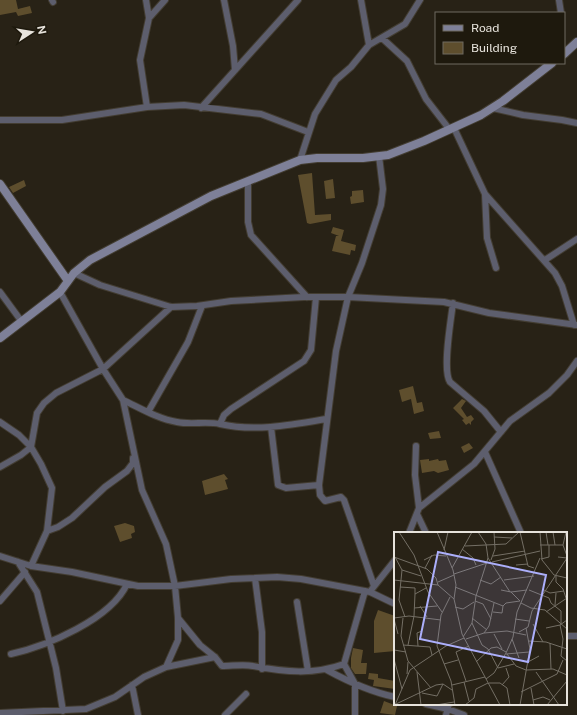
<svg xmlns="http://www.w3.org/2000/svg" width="577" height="715" font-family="'Public Sans',sans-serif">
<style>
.building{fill:#5e4e2d}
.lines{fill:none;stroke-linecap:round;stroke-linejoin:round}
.street-casing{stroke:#433d32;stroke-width:8}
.secondary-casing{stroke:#433d32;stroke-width:10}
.street{stroke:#5d5e6d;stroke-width:6}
.secondary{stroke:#7e8098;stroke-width:8}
.inset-road{fill:none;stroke:#746f65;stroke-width:1}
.view{fill:#acaffb;fill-opacity:0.15;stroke:#acaffb;stroke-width:2}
.inset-edge{fill:none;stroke:#e7e3dc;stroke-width:2}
</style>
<rect width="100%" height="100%" fill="#282216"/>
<path class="building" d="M0,0h16l2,9 12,-3 2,7 -14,3 -2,-4 -16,3z
M312,173l3,42 16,-1v6l-21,4 -3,-1 -9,-48z
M333,179l2,19 -9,1 -2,-18z
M24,180l2,6 -13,7 -4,-6z
M363,190l1,12 -13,2 -1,-7 2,-1v-5z
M333,227l11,3 -3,11 15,4 -1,6 -4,-1 -1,5 -18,-4 4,-15h3l-8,-3z
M413,386l4,17 5,-1 2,9 -10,3 -3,-15 -9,3 -3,-12z
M462,399l4,2 -5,7 6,9 4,-2 3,4 -3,3v3l-2,-2 -3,2 -4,-5 2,-1 -11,-11z
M439,431l2,7 -11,1 -2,-6z
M469,443l4,5 -9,5 -3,-6z
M429,459v2l9,-2 1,2 7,-1 3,10 -11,3 -4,-2 -12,2 -2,-13z
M224,474l4,5 -3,1 3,9 -23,6 -3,-14z
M125,523l9,3 1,6 -4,2 1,4 -12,4 -6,-16z
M378,610l17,6v35l-21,2v-32z
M353,648l10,2 -2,13h6l-1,11h-11l-4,-6v-10z
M369,673l9,1v4l17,3v8l-22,-3 1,-6 -6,-1z
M384,701l13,5 -2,9 -15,-2z"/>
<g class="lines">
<defs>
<path id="street" d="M52,0l1,2
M146,0l3,18 -9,42 7,47
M224,0l9,46 2,24
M559,0l2,13
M149,18l16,-18
M382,38l25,23 19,38 24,31
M369,45l36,-21 15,-24
M201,108l97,-108
M493,108l30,7 39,5 15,3
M0,120h62l85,-13 37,-2 77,9 47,18
M454,128l31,66 70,79 7,13 12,39
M300,160l15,-46 21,-34 15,-13 18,-22 -8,-45
M248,181v41l3,13 56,62
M485,194l2,44 9,30
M545,260l32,-21
M74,273l26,12 71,22 26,-1 34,-5 73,-4h44l96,5 45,11 88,12
M0,292l22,30
M60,292l43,77 20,31 19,90 24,54 9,42 3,32v22l-12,27
M453,303c-2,17 -11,67 -3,79l34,29 17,21
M123,400c17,8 35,19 54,22 14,3 29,-1 43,2 34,8 71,1 106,-5
M148,412l40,-70 14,-36
M0,422l19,13 12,12 10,17 11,24 -5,43 -16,35
M220,424l4,-9 7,-6 73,-48 7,-11 5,-53
M271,427l7,58 8,3 33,-3
M485,452l36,81
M0,467l21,-12 10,-8 6,-34 7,-10 12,-10 47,-24 68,-62
M419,508l55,-44 36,-43 39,-28 18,-18 10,-14
M417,514l9,19
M47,531l11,-4 14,-9 33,-31 22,-16 6,-8v-5
M409,533l10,-25 -4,-33 1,-29
M0,556l31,10 41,6 66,14h37l56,-7 46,-2 24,2 69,13 25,12
M18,562l19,30 19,76 7,43
M255,578l7,54v37
M374,586l-30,-86 -3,-3 -16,4 -5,-6 -1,-10 17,-134 12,-54 14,-34 19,-58 2,-16 -4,-33
M372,589l23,-29
M0,601l25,-29
M297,602l11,69
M178,618l22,27 15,12 7,9c10,0 22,-2 31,0 31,6 61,9 91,-2
M566,636h11
M11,654c36,-8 100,-35 116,-70
M327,670c22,12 44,22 68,27
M132,685l6,30
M426,704l22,5 16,6
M0,713l86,-4 29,-12 29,-20 22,-10 49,-10
M225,715l21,-21
M355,715v-31l-11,-20 21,-73
M446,715l3,-11"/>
<path id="secondary" d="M564,54l13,-12
M0,184l68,97
M0,338l60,-46 14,-19 16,-13 121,-64 89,-36 17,-2h46l25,-3 36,-14 57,-26 22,-14 49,-38"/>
</defs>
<use href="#street" class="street-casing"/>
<use href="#secondary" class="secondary-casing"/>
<use href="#street" class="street"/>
<use href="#secondary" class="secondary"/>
</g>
<g transform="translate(394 532)">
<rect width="173" height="173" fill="#282216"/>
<path class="inset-road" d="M5,0l15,23 14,37 14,20M43,0l16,38 3,15 -2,14 8,35 38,71M126,0l8,34 6,2M146,0l2,28 12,15 13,3M152,0l2,13M159,0l2,13M172,0l-3,13 4,11M100,5l18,1M146,13h23M71,14l41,-2 13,-12M68,17l11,9 3,7M50,18l4,-18M0,22v3l33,12 9,9 2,7M99,24l32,-5M1,25l7,13 -3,30 6,17M94,26l22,34M147,27l8,-2v-12M30,28l10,-5 12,1M97,28l4,-11 -1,-17M98,30l48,-11M122,33l12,-1M31,36l7,-13M58,36l20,-36M8,38l19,6M60,42l33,-11M162,44v6l7,7 3,9M0,48l44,5 16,14M86,48l11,4 10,-7M110,48l30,-4M44,50l16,-7M6,55l15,1v6M61,55l48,19 3,-3 14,-2M107,58l10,2 9,9M135,58l20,8 2,5 10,8v13M150,58l6,3 14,-2M117,60l16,-2M56,65l-9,18 -4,31 14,35 4,24M81,69l8,3 8,15M127,71l10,5 14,2 22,19M161,73l1,-12M26,74l7,11M61,75l8,2 11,-7M20,76l23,-2M138,79l35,-53 -9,-1M99,80l9,1 1,-7M152,80l21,-14M0,86l15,-2 32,4M9,86l-2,18 7,25 23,27M78,86l15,12M0,87l4,15M121,87l14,2M173,88l-7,5 3,14 -2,17 6,5M78,91l10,22 6,4 10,19 16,-4M139,92l10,18M152,96l14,-3M125,100l9,-5 4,-16M90,101l5,-7 5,-23M100,102l8,15M69,105l9,-14 4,-27 12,-38 -2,-14 -8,-12M72,107l18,-6 23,-2 19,4M118,107l7,19M134,109l18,1 21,7M156,111l1,26M9,113l27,2 2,8M14,113l6,-29 1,-22 11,-6M24,114l-1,-13 5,-2M0,118l12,2M112,122l23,-2M113,122l9,12 10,4 27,-1 14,6M0,127l8,30M82,130l15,-14 6,-1 9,5M134,130l11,-6M50,132l14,-4M23,140l4,33M142,140l23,33M13,142l1,-12M92,147l8,-6 12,-20 7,-16 4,-25 23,-54M72,149l-10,-29 13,-6M70,150l5,19M95,151h11l7,5 3,17M58,153l33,-8M108,153l7,-8 -3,-9M137,156l3,17M127,160l36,-18 6,-14M28,161l15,3 6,-12M139,168l10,-3 7,3M2,172l40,-19 7,-1 9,6M1,173l15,-35 36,-24 18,-8M42,173l18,-3M71,173l9,-7 2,-9 12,-6M126,173l10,-56 -4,-21M153,173l20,-24"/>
<path class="view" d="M44,20l108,23 -18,87 -108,-23z"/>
<rect width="173" height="173" class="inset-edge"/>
</g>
<rect x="435" y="12" width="130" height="52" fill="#1e190d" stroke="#6e6a60"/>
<rect x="443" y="25" width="20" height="6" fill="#7e8098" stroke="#6e6a60"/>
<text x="471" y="32" font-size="12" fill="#e7e3dc">Road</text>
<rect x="443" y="42" width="20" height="12" fill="#5e4e2d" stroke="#6e6a60"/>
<text x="471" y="52" font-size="12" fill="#e7e3dc">Building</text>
<g transform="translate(32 32) rotate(78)" stroke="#1e190d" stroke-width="3" paint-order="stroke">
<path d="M0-3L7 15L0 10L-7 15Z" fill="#e7e3dc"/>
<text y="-6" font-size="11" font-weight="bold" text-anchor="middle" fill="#e7e3dc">N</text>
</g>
</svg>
